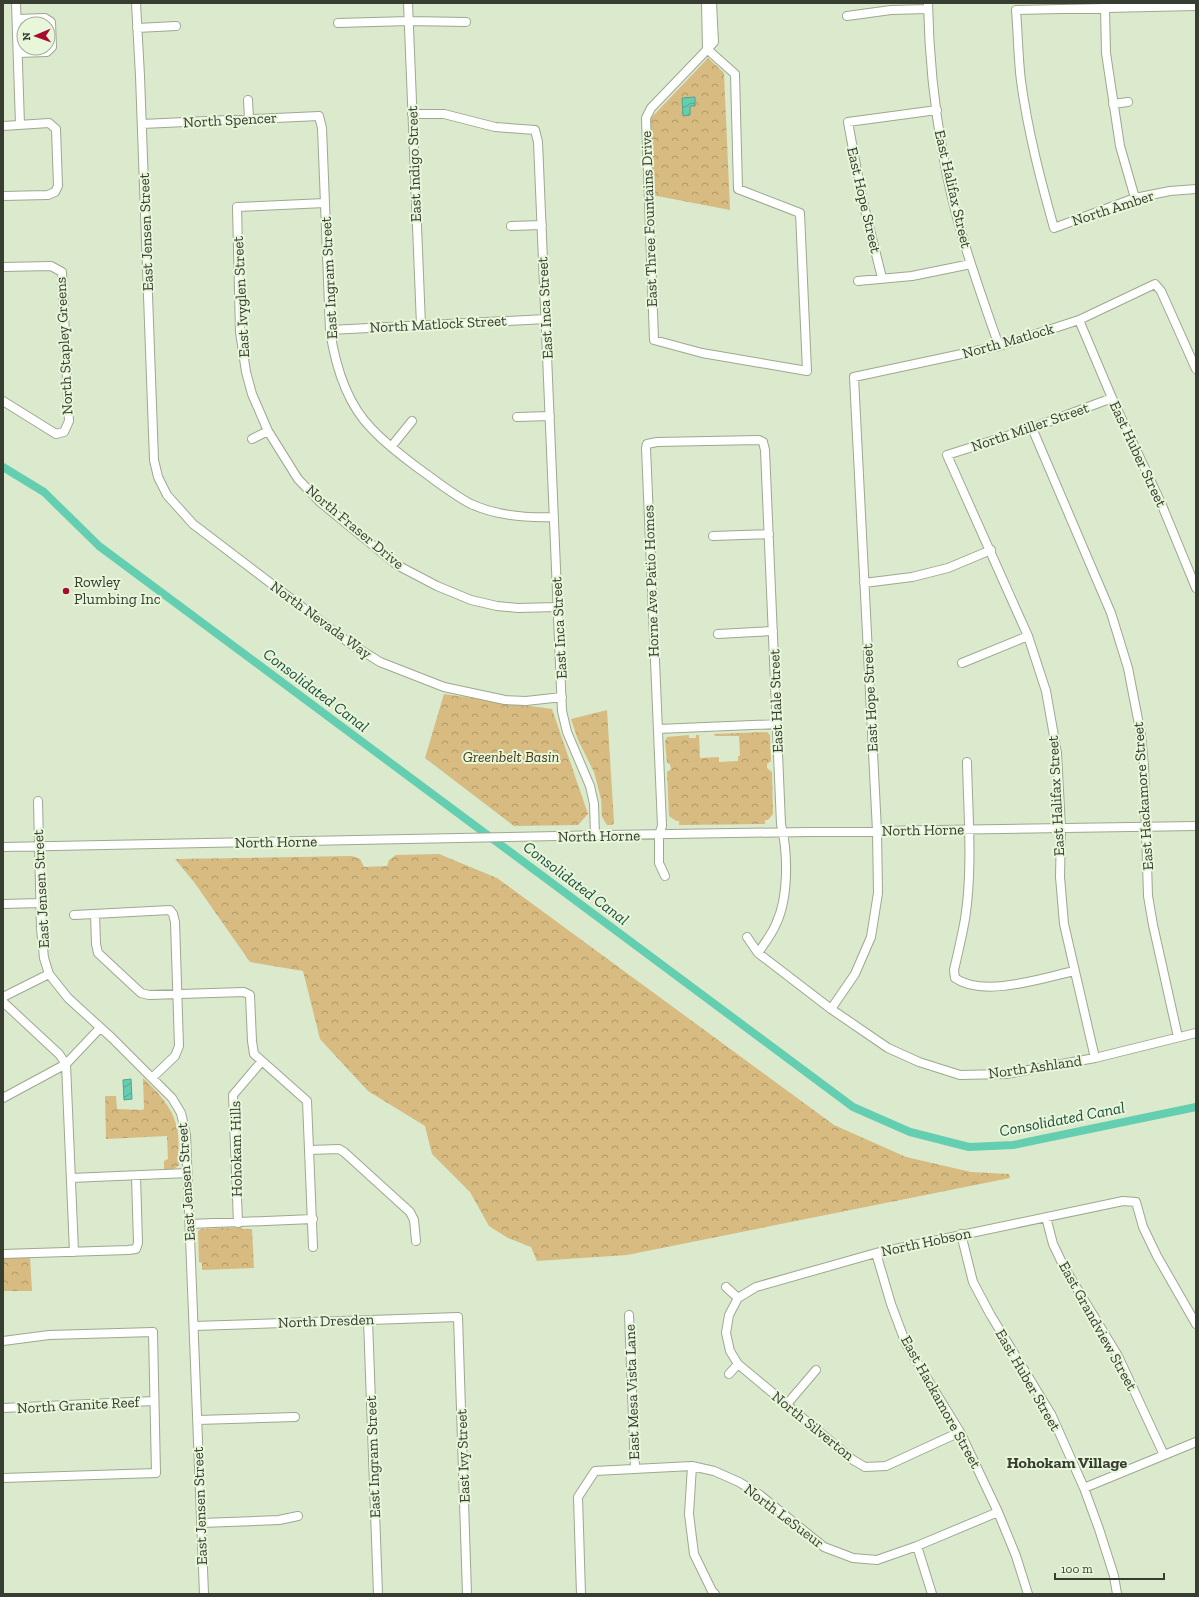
<svg xmlns="http://www.w3.org/2000/svg" width="1199" height="1597" font-family="'Zilla Slab',serif">
<style>
.park{fill:url(#park-crowns)}
.water{fill:url(#water-waves);stroke:#57a28b}
.lines{fill:none;stroke-linecap:round;stroke-linejoin:round}
.canal{stroke:#64ceb1;stroke-width:8}
.minor-casing{stroke:#9ca98f;stroke-width:10}
.minor{stroke:#fff;stroke-width:8}
.poi-dot{fill:#a60c2f;stroke:#e8f6da;stroke-width:1.5}
.labels{text-anchor:middle;dominant-baseline:central;stroke-width:4;stroke-linejoin:round;paint-order:stroke}
.street-label{font-size:15px;fill:#383d32;stroke:#e8f6da}
.poi-label{font-size:15px;fill:#383d32;stroke:#e8f6da;text-anchor:start}
.park-label{font-size:15px;font-style:italic;fill:#4a3a17;stroke:#e8f6da}
.water-label{font-size:16px;font-style:italic;fill:#1b4a3e;stroke:#e8f6da}
.neighbourhood-label{font-size:16px;font-weight:bold;fill:#383d32;stroke:#e8f6da}
</style>
<defs>
<pattern id="park-crowns" width="20" height="18" patternUnits="userSpaceOnUse"><rect width="20" height="18" fill="#d7bb80"/><path d="M2 6a3 3 0 1 1 6 0M12 15a3 3 0 1 1 6 0" fill="none" stroke="#af9969"/></pattern>
<pattern id="water-waves" width="16" height="10" patternUnits="userSpaceOnUse"><rect width="16" height="10" fill="#64ceb1"/><path d="M0 5q4-4 8 0t8 0" fill="none" stroke="#53a891"/></pattern>
</defs>
<rect width="100%" height="100%" fill="#dbe9cd"/>
<path class="park" d="M708,58l16,15 6,137 -78,-15 -2,-76z
M444,694l108,15 36,105 -10,11 -64,1 -89,-68z
M607,710l7,113 -2,2h-5l-5,-8 -1,-18 -7,-27 -16,-32 -7,-21z
M767,732l3,3 1,26 -4,3v4l5,4 1,42 -5,6h-3v4l-86,1v-4h-3l-7,-5 -2,-44 4,-3 -1,-5 -3,-1 -2,-22 2,-4 22,-2v3h7v-3h3l1,23 19,-1v5l19,-1v-5h2l-1,-20h-24l-1,-2z
M439,854l58,24 337,247 72,32 65,15 38,2 1,4 -383,77 -90,6 -6,-14 -23,-9 -19,-12 -19,-34 -38,-38 -7,-28 -57,-35 -48,-52 -17,-68 -53,-9 -56,-80 -19,-23 177,-3 8,3 4,8 23,-1 2,-6 7,-5z
M143,1078c16,15 32,32 35,55 1,11 0,22 1,32l-5,4 -10,1v-9l4,-2 -1,-23 -61,3 -1,-43h11l1,13 26,1 1,-2z
M242,1227v2h10l2,39 -52,2v-7l-3,-1 -1,-31 3,-2z
M30,1257l2,34h-29v-33z"/>
<path class="water" d="M695,97v9h-5v9l-7,1 -1,-18z
M131,1079l1,20 -8,1 -1,-20z"/>
<g class="lines">
<path class="canal" d="M3,467l41,25 55,54 754,561 57,25 59,15 44,-2 183,-38"/>
<defs>
<path id="minor" d="M16,3l4,122
M136,3l4,73 14,384 4,17 9,18 26,29 155,118 32,20 64,25 61,13 21,1 36,-4
M408,3l13,322
M706,3l1,46 28,25 3,115 62,24 7,158 -105,-18 -48,-13 -8,-222 5,-10 49,-51 14,-15 -2,-39
M928,3c1,50 6,102 15,151 11,66 34,129 56,192
M1196,6l-180,4c2,23 2,47 5,71 7,51 19,97 33,147l81,-30 35,-7 26,-2
M1105,8l1,45 14,93 15,52
M847,16l44,-6 37,-1
M17,19l28,-1 6,4 1,25 -5,5 -29,1
M338,23l71,-2 57,1
M137,28l39,-2
M248,100l1,18
M1113,104l15,-2
M412,114h32l51,13 40,3 3,12 24,569 5,21 23,54 4,18 1,31
M142,124l177,-8 3,12 8,202c5,34 17,74 42,99 14,15 30,27 46,39 17,12 34,26 53,36 26,12 55,14 83,13
M3,126l46,-3 7,6 2,57 -3,6 -7,3 -45,1
M325,203l-88,4 3,125 6,40 6,22 16,37 30,48 22,23 77,63 40,21 34,14 26,6 21,2 39,-1
M511,226l31,-1
M3,267l48,-1 11,6 7,149 -5,11 -8,2 -53,-33
M882,278l-20,-80 -14,-76 89,-12
M858,281l54,-5 59,-12
M1079,320l33,78 49,105 35,85
M330,330l216,-11
M517,417l33,-1
M1032,428l79,185 17,55 13,67 3,31 4,130 5,29 25,112
M252,439l16,-8
M391,447l21,-26
M713,536l56,-2
M864,583l48,-6 36,-9 43,-18
M718,634l55,-3
M962,663l66,-27
M658,729l119,-5
M967,762c1,50 6,108 -2,157 -3,17 -7,34 -11,51l1,8c28,20 88,0 119,-7
M38,801l3,127 3,30 5,16 19,24 44,40 60,60 9,15 5,22 18,459
M3,847l605,-12 588,-9
M665,876l-6,-13v-28l3,-9 -16,-378 1,-4 10,-2 102,-2 4,2 2,8 16,374c7,28 8,73 -5,100 -4,10 -12,20 -18,29
M3,904l37,-1
M95,914l1,30 2,9 43,40 8,2 95,-3 6,3 2,46 2,13 53,47 6,146
M74,915l96,-5 3,4 2,8 4,124 -4,10 -23,22
M747,937l11,16 73,56 57,39 31,14 41,13 46,-1 89,-16 101,-25
M3,997l46,-23
M3,1002l56,52 7,10 8,188
M831,1009l24,-35 16,-37 7,-44 -1,-62 -23,-454 145,-31 80,-26 76,-36 6,7 35,78
M1095,1058l-31,-134 -4,-47 1,-49 -4,-75 -11,-62 -18,-55 -81,-181 85,-27 80,-30
M3,1098l63,-34 34,-36
M310,1150l29,-1 5,3 66,60 4,8 2,21
M71,1178l117,-5
M1046,1217l7,27 11,23 54,89 46,99
M238,1223l-5,-128 29,-34
M190,1224l123,-5
M961,1234l12,48 17,32 61,100 33,74 15,41 15,47 3,18
M876,1253l15,51 15,40 54,88 38,80 18,44 12,38
M3,1254l125,-4 8,-1 2,-6 -2,-67
M726,1287l12,11
M629,1315l6,154
M368,1320l10,274
M194,1326l264,-9 9,277
M3,1341l46,-6 104,-3 3,141 -153,5
M729,1374l9,-10
M787,1404l29,-34
M3,1408l151,-7
M197,1420l98,-3
M960,1432l-74,34 -21,1 -12,-7 -115,-96 -8,-13 -4,-18 3,-18 9,-17 18,-11 120,-34 247,-52 13,1 7,25 14,29 39,68
M692,1466l-3,48 5,40 18,37 3,3
M1084,1488l112,-46
M201,1523l78,-3 19,-4
M917,1546l15,48
M581,1594l-3,-97 17,-26 97,-5 22,5 25,11 21,13 64,52 29,11 24,2 40,-14 81,-34"/>
</defs>
<use href="#minor" class="minor-casing"/>
<use href="#minor" class="minor"/>
</g>
<circle class="poi-dot" cx="66" cy="591" r="4"/>
<g class="labels">
<g class="street-label">
<text transform="translate(230 120) rotate(-3)">North Spencer</text>
<text transform="translate(414 164) rotate(-92)">East Indigo Street</text>
<text transform="translate(953 189) rotate(77)">East Halifax Street</text>
<text transform="translate(864 200) rotate(77)">East Hope Street</text>
<text transform="translate(1113 208) rotate(-18)">North Amber</text>
<text transform="translate(649 219) rotate(-92)">East Three Fountains Drive</text>
<text transform="translate(146 232) rotate(-92)">East Jensen Street</text>
<text transform="translate(329 278) rotate(-93)">East Ingram Street</text>
<text transform="translate(241 297) rotate(-93)">East Ivyglen Street</text>
<text transform="translate(545 308) rotate(-93)">East Inca Street</text>
<text transform="translate(438 324) rotate(-3)">North Matlock Street</text>
<text transform="translate(1008 341) rotate(-16)">North Matlock</text>
<text transform="translate(64 346) rotate(-93)">North Stapley Greens</text>
<text transform="translate(1030 427) rotate(-19)">North Miller Street</text>
<text transform="translate(1138 454) rotate(65)">East Huber Street</text>
<text transform="translate(355 527) rotate(40)">North Fraser Drive</text>
<text transform="translate(651 581) rotate(-92)">Horne Ave Patio Homes</text>
<text transform="translate(321 620) rotate(36)">North Nevada Way</text>
<text transform="translate(559 628) rotate(-93)">East Inca Street</text>
<text transform="translate(870 698) rotate(-93)">East Hope Street</text>
<text transform="translate(776 701) rotate(-92)">East Hale Street</text>
<text transform="translate(1056 796) rotate(-93)">East Halifax Street</text>
<text transform="translate(1143 796) rotate(-94)">East Hackamore Street</text>
<text transform="translate(923 830) rotate(-1)">North Horne</text>
<text transform="translate(599 836) rotate(-1)">North Horne</text>
<text transform="translate(276 842) rotate(-1)">North Horne</text>
<text transform="translate(41 889) rotate(-93)">East Jensen Street</text>
<text transform="translate(1035 1067) rotate(-8)">North Ashland</text>
<text transform="translate(236 1149) rotate(-91)">Hohokam Hills</text>
<text transform="translate(186 1182) rotate(-94)">East Jensen Street</text>
<text transform="translate(926 1242) rotate(-12)">North Hobson</text>
<text transform="translate(326 1321) rotate(-2)">North Dresden</text>
<text transform="translate(1098 1326) rotate(61)">East Grandview Street</text>
<text transform="translate(1028 1380) rotate(60)">East Huber Street</text>
<text transform="translate(632 1392) rotate(-92)">East Mesa Vista Lane</text>
<text transform="translate(941 1402) rotate(61)">East Hackamore Street</text>
<text transform="translate(78 1405) rotate(-3)">North Granite Reef</text>
<text transform="translate(813 1426) rotate(39)">North Silverton</text>
<text transform="translate(463 1456) rotate(-92)">East Ivy Street</text>
<text transform="translate(373 1457) rotate(-92)">East Ingram Street</text>
<text transform="translate(200 1506) rotate(-92)">East Jensen Street</text>
<text transform="translate(784 1516) rotate(37)">North LeSueur</text>
</g>
<g class="poi-label">
<text x="74" y="582">Rowley<tspan x="74" dy="17">Plumbing Inc</tspan></text>
</g>
<g class="park-label">
<text x="511" y="757">Greenbelt Basin</text>
</g>
<g class="water-label">
<text transform="translate(316 690) rotate(37)">Consolidated Canal</text>
<text transform="translate(576 883) rotate(37)">Consolidated Canal</text>
<text transform="translate(1062 1119) rotate(-11)">Consolidated Canal</text>
</g>
<g class="neighbourhood-label">
<text x="1067" y="1462">Hohokam Village</text>
</g>
</g>
<rect width="1199" height="1597" fill="none" stroke="#383d32" stroke-width="8"/>
<g transform="translate(36 36) rotate(268)"><circle r="19" fill="#e8f6da" stroke="#a2ac97"/>
<path d="M0-3L7 15L0 10L-7 15Z" fill="#a60c2f"/>
<text y="-6" font-size="11" font-weight="bold" text-anchor="middle" fill="#383d32">N</text>
</g>
<path d="M1055 1573v6h109v-6" fill="none" stroke="#383d32" stroke-width="2"/>
<text x="1061" y="1573" font-size="12" fill="#383d32" stroke="#e8f6da" stroke-width="3" paint-order="stroke">100 m</text>
</svg>
